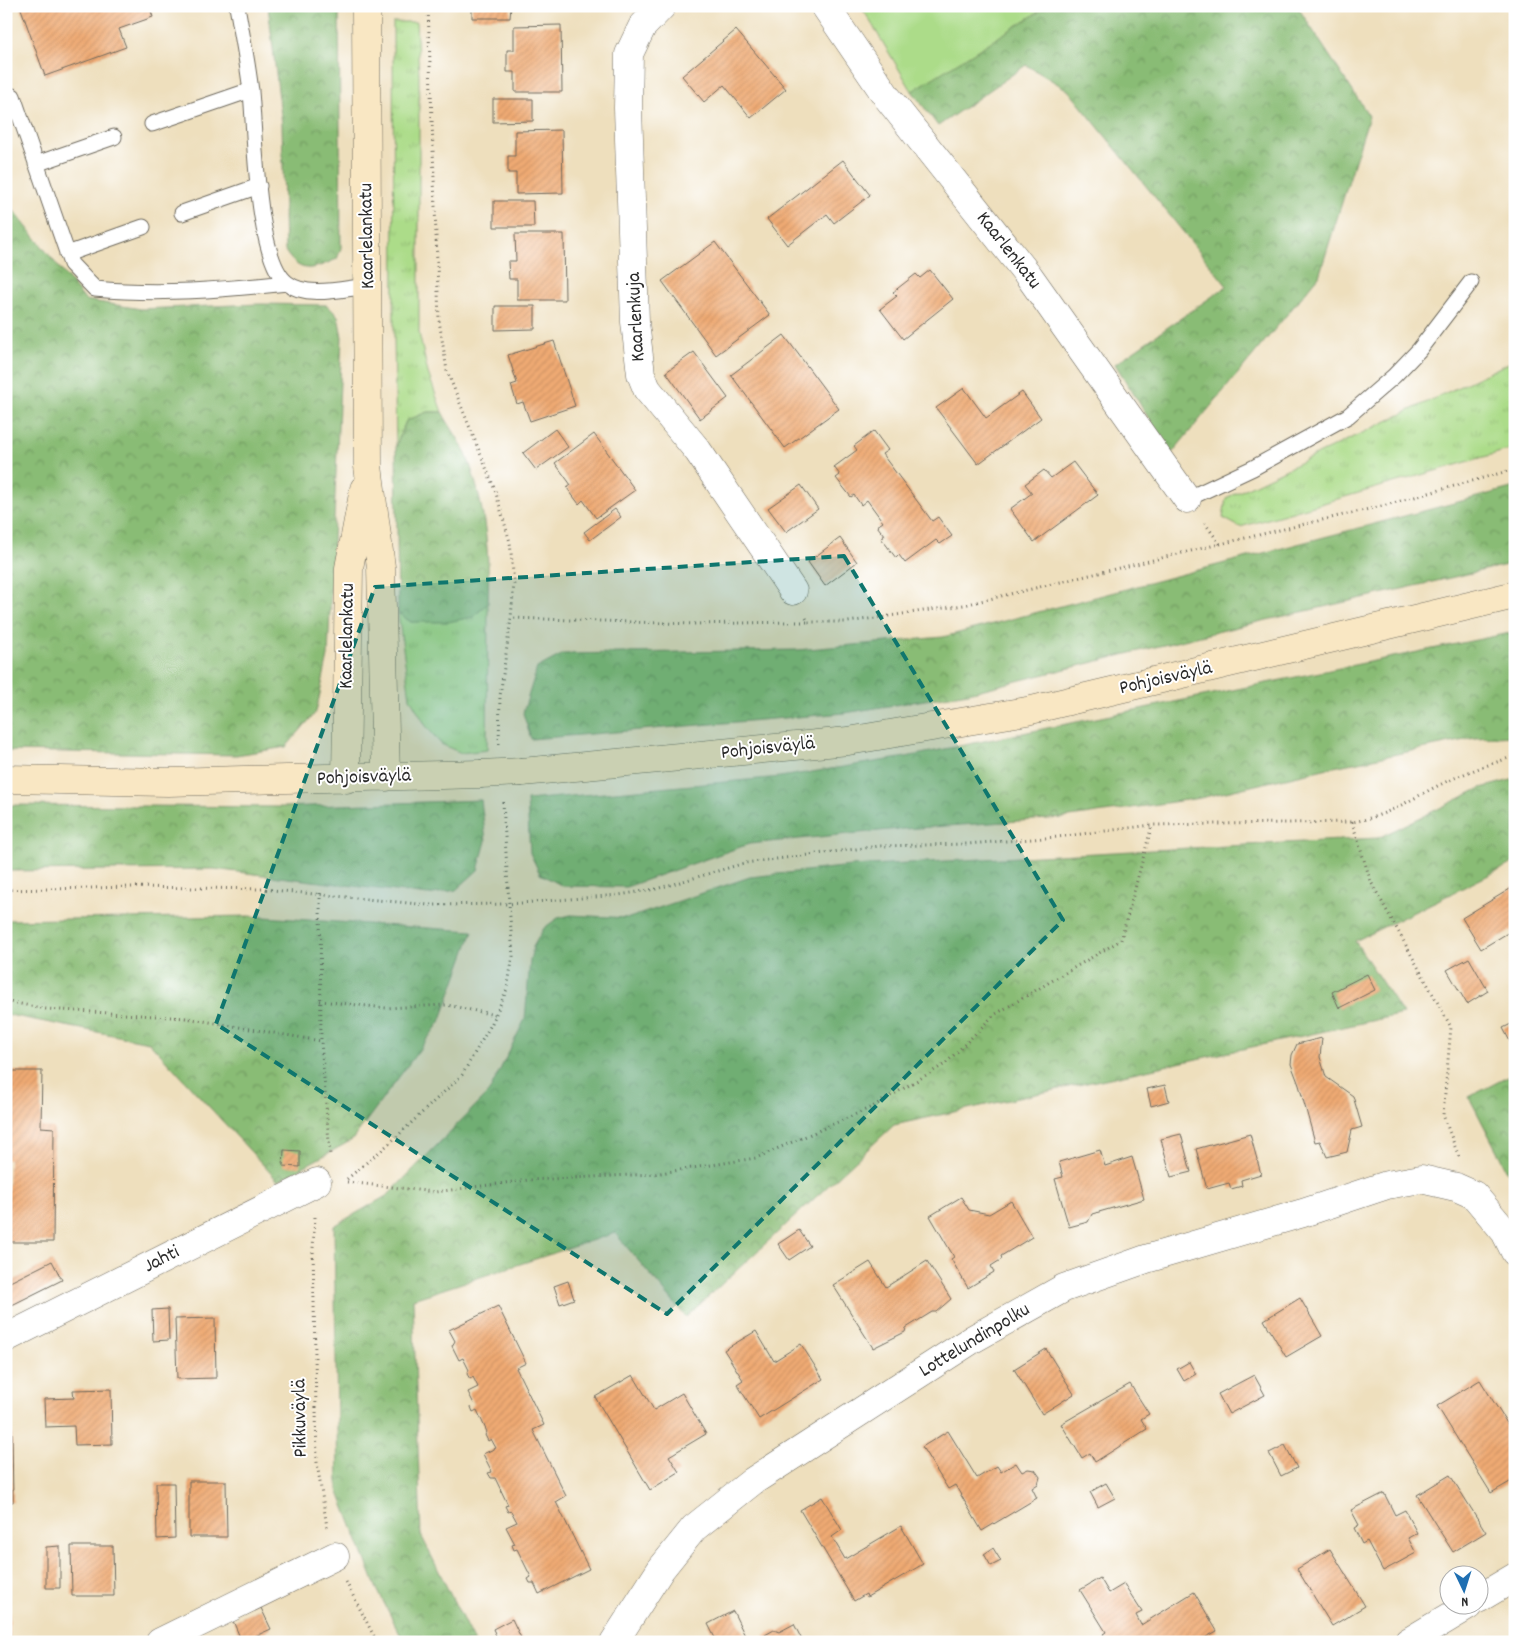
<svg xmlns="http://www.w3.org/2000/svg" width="1521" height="1648" font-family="Dekko,sans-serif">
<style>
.grass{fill:url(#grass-tufts);stroke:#6c845a}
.forest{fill:url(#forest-crowns);stroke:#5a7450}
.park{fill:#acdc89;stroke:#6c845a}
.building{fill:url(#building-hatch)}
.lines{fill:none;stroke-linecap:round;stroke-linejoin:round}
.lane-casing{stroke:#6f6a5e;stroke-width:17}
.street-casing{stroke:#6f6a5e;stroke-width:29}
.secondary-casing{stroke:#6f6a5e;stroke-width:29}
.path{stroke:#6f6a5e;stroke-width:3;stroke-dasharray:1 4;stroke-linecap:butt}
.lane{stroke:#fff;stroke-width:15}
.street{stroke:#fff;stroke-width:28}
.secondary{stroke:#f9e7c3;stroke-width:28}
.secondary-bridge-casing{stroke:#6f6a5e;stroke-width:29;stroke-linecap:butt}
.secondary-bridge{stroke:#f9e7c3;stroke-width:28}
.marked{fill:#0f766e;fill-opacity:0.2;stroke:#0f766e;stroke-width:4;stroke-dasharray:10 6;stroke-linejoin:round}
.labels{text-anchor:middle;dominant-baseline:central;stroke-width:4;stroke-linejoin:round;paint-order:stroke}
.street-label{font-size:20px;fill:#2b2b2b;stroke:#fff}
</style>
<defs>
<pattern id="grass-tufts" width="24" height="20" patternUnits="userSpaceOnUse" patternTransform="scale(1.25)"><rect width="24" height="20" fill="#acdc89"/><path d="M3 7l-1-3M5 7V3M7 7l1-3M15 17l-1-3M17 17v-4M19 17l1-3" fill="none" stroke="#94bd76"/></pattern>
<pattern id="forest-crowns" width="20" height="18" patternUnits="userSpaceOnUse" patternTransform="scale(1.25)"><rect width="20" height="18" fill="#89bc75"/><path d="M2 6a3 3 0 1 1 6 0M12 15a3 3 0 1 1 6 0" fill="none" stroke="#709960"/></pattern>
<pattern id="building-hatch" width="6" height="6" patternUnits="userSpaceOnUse" patternTransform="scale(1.25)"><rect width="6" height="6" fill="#efaa73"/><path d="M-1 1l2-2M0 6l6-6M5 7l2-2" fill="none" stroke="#cd9264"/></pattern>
</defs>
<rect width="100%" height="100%" fill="#fff"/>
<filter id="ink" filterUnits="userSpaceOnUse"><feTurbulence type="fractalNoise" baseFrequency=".02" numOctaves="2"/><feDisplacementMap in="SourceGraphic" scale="10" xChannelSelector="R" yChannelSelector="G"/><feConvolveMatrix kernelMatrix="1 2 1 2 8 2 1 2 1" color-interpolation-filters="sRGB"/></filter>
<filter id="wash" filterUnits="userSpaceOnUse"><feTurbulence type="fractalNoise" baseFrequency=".0096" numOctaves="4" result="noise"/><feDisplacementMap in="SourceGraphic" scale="20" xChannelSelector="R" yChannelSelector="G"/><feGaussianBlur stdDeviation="1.12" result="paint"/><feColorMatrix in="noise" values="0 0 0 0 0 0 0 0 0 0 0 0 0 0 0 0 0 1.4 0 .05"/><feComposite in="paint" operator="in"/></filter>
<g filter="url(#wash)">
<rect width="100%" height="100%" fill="#eedfbd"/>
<path class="grass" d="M393,22h23l3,52v259l9,40 14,39h-15l-21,9 -10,25 -2,-108z
M1515,360v88l-275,79 -17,-9 3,-20z
M488,603l-1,147 -26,3 -20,-9 -15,-18 -16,-28 -12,-85 13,9 62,-5z"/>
<path class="forest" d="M268,6h71l2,242 -4,11c-24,10 -36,17 -52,-8l-3,-127z
M1048,6h249l72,110 -50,160 -148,178 -56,-90 112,-78 -159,-196 -42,-25 -88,61 -26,-35z
M6,201l79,99 56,9 118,-5 68,1 11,11 4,21 -14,319 -12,56 -30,35 -50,8 -230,-4z
M427,412h15c8,15 20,31 26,47 17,47 22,94 20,144l-15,14 -25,5h-37l-13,-9 -2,-167 10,-25z
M1515,487v76l-270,62 -277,68 -123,20 -314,26 -8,-26 14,-45 26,-14 234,-4 146,-13z
M1515,632v104l-40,2 -151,31 -124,29 -137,20 -174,12 -140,14 -123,43 -63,-1 -23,-12 -10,-21 -3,-53 253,-23 126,-20z
M1515,779v83l-160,79 48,73 -509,111 -208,192 -71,-84 -202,66 8,236 53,107h-70l-28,-55 -38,-97 -4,-264 54,-31 101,-103 36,-73 5,-58 3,-14 11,-19 14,-10 13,-3 58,3 121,-41 101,-11 527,-28 103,-50z
M481,800l5,41 -8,29 -22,20 -28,5 -215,-26 -207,2v-66l276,2z
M249,916l224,15 -33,91 -88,118 -74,41 -129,-139 -140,-27 -3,1v-96z
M1515,1073v113l-46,-89z"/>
<path class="park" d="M861,6h187l-136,85z"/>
<g id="blocks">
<path class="building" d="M20,6h129l4,11 -34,12 7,18 -81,29z
M472,6h39l-1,12h-38z
M561,25l1,67h-47v-20h-8v-22h7v-24z
M736,30l50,59 -35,29 -27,-33 -20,17 -22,-26z
M493,99h40v22l-40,1z
M562,130l1,63 -47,1v-21h-8v-17h7v-25z
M843,160l27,35 -36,28 -7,-9 -40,31 -20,-26z
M494,201h39l1,26h-40z
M515,234h49l1,66h-48v-21h-8l-1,-18h8z
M715,242l55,73 -54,40 -54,-74z
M930,270l23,29 -50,40 -23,-30 17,-13 -4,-4 23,-18 4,4z
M495,306h40v23l-40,1z
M784,335l55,74 -54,39 -54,-73z
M554,341l21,65 -45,15 -7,-19 -6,2 -6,-19 6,-2 -9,-28z
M694,352l34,46 -28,21 -34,-47z
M964,388l22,30 36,-26 19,26 -63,46 -42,-56z
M555,429l13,18 -32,23 -13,-17z
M874,431l14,19 -6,4 50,67 6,-4 14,19 -12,8 -4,-4 -31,23 -6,-8 -3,3 -15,-20 4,-2 -8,-10 6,-4 -16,-22 -6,5 -7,-10 -3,2 -15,-19 4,-3 -6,-8 23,-17 -3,-4z
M594,434l41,56 -39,28 -13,-18 -4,4 -12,-16 4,-3 -16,-22z
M1073,462l25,33 -64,47 -24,-33 22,-16 -7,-9 19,-14 7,8z
M801,485l17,24 -32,23 -18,-24z
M615,509l6,8 -31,23 -6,-8z
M840,538l17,24 -32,24 -17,-24z
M1515,886v51l-4,-6 -30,18 -19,-31z
M1469,958l19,33 -21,13 -20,-34z
M1367,974l8,16 -36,18 -7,-16z
M1515,1022v29l-12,-23z
M1322,1038l-2,19 6,20 27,19 9,31 -10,3 -5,22 -20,5 -7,-16 -5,1 -16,-57 -8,-21 1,-9 5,-11z
M6,1071h36l-1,56 13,1 -1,114h-47l3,-82h-3z
M1165,1085l4,16 -18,5 -4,-17z
M1181,1134l10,38 -20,5 -10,-38z
M1250,1134l11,40 -20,6 1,6 -11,3 -2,-6 -22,6 -11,-40z
M284,1150l16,1v16l-17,-1z
M1100,1150l5,16 27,-9 12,42 -52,15 -4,8 -19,5 -14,-48 8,-2 -4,-15z
M961,1197l8,13 20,4 22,-13 21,36 -31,19 1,3 -11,7 3,6 -26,16 -17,-29 3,-2 -24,-41z
M799,1230l11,16 -21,14 -11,-16z
M52,1261l10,19 -56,28v-24z
M927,1261l24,38 -15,13h-4l-26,16 -1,4 -32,16 -40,-63 37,-23 16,25z
M568,1281l6,18 -14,5 -6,-18z
M1300,1298l22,38 -36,21 -22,-37z
M498,1306l28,57 -10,5 28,57 -11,5 33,66 -10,6 33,67 -50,25 -5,-11h-4l-2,-4 3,-2 -14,-28 -3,1 -2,-5 3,-1 -9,-17 11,-5 -6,-11 -3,1 -3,-6 3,-1 -13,-27h-4l-3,-5 4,-1 -9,-18 13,-6 -5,-9 -3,2 -3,-6 2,-3 -10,-22 -4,2 -2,-5 3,-3 -6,-12 10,-5 -5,-10 -3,2 -3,-5 2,-4 -6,-12 -4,2 -7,-14 3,-5 -6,-11z
M168,1309l1,31 -16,1 -1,-31z
M215,1318l1,60 -39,1 -2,-60z
M756,1331l18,30 27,-17 22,35 -64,40 -22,-35 6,-4 -19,-30z
M1046,1349l28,45 -32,20 -28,-45z
M1189,1362l7,12 -12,7 -7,-12z
M633,1375l21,35 28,-17 24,41 -37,22 10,16 -29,18 -55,-93z
M1254,1375l11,20 -36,19 -11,-20z
M1480,1380l35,56v43l-24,14 -54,-87z
M1130,1384l19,30 -8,5 6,10 -52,33 -5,-9 -8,5 -21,-34z
M111,1389l1,55 -37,1 -1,-19 -29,1 -1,-28 30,-1 -1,-8z
M948,1431l29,47 20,-12 4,6 15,-9 6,9 6,-3 7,1 5,7 -2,7 -6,4 5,10 -55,33 -27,-46 -7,4 -26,-42z
M6,1433h6l1,69h-7z
M1285,1445l12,23 -16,8 -12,-23z
M1450,1475l36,57 -33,20 -36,-57z
M189,1481h37l1,56h-38z
M156,1483h18l1,55 -18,1z
M1106,1483l9,15 -17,9 -8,-15z
M1384,1493l11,22 10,-5 12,23 -9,5 8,15 -33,18 -16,-30 -5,3 -8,-16 5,-3 -8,-15z
M822,1497l20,33 -10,7 13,22 56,-33 22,38 -56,33 -1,-3 -12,7 -54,-91z
M60,1546v42h-14v-41z
M71,1546h42l1,50h-42z
M993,1548l8,13 -10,5 -7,-12z
M1330,1549l35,57 -33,20 -35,-57z
M1100,1578l9,15 15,-9 18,28 -6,3 5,10 53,-33 23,39 -20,11h-89l-5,-8 3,-2 -26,-42z
M6,1596h3l1,46h-4z
M261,1608l10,21 -29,13 -9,-21z
M733,1611l15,31h-31l-9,-18z
M512,1619l11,23h-24l-6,-13z
M794,1624l9,18h-43l4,-2 1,-5 9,-5 5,2z"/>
</g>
</g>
<g filter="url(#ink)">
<use href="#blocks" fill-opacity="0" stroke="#6f6a5e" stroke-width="1"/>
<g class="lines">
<defs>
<path id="lane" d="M237,6c5,29 11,58 14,86 4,41 5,167 36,191 20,16 58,5 82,3
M13,96l58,168 24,25c65,6 127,1 192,-6
M152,124l99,-34
M36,164l78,-27
M182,213l77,-27
M67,254l76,-27
M1187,499l66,-31 95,-52 46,-40 25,-26 52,-68"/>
<path id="street" d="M662,6l-20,21 -13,27 -1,54 7,214 6,52 6,15 51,62 95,140
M825,6l62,91 142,179 158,223
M6,1338l311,-156
M1478,1599l37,-22
M160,1642l175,-86
M614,1642l47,-73 33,-41 59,-47 220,-142 91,-51 82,-29 157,-46 84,-28 34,-6 35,8 18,8 31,37 10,20
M1408,1642l60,-36"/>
<path id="secondary" d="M366,6l2,460 13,101 5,210
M522,772l326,-31 179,-30 488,-116
M6,779l162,3 312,-8
M346,779l3,-211 15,-79"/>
</defs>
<use href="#lane" class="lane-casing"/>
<use href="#street" class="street-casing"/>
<use href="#secondary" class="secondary-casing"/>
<path class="path" d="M428,6l11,314 8,51 48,119 15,52 4,41 -3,35
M1220,544l166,-39 129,-36
M806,618l2,4h40l116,-17 256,-61 -16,-22
M796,622h12
M499,744l1,-48 11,-78 183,6 96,-2
M1352,822l19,60 80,145 -8,88 16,42
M6,890l126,-3 130,2 167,16 80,-1 -6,-102
M320,893l1,148 9,114
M6,1001l40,8 140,9 135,23
M320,1001l66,7 61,-3 48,10
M347,1179l44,-37 71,-67 30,-52 15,-34 6,-33 -4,-52 110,-9 37,-6 89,-26 135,-17 87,-2 91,-7 94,-12 200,-3c31,-5 47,-16 74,-30 29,-16 58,-26 89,-36
M347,1182l88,10 93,-12 126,-6 102,-16 116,-51 73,-43 49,-49 127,-75 31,-115
M315,1217l-2,31 4,215 10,64
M346,1582l31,60"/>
<use href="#lane" class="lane"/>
<use href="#street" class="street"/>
<use href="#secondary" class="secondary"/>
<defs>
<path id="secondary-bridge" d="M480,774l42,-2"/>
</defs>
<use href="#secondary-bridge" class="secondary-bridge-casing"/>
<use href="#secondary-bridge" class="secondary-bridge"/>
</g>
</g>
<path class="marked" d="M844,556l219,364 -396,394 -451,-290 159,-437z"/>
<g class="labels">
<g class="street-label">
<text transform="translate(368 236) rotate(-91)">Kaarlelankatu</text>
<text transform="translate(1008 251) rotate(52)">Kaarlenkatu</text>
<text transform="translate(637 317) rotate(-93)">Kaarlenkuja</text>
<text transform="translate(348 636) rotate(-89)">Kaarlelankatu</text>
<text transform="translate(1166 679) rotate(-13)">Pohjoisväylä</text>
<text transform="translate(768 749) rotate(-6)">Pohjoisväylä</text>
<text transform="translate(364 778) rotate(-2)">Pohjoisväylä</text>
<text transform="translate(162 1260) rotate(-27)">Jahti</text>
<text transform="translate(975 1341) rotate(-31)">Lottelundinpolku</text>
<text transform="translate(301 1418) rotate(-91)">Pikkuväylä</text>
</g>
</g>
<rect width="1521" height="1648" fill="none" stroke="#fff" stroke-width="25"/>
<g transform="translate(1464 1590) rotate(176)"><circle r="24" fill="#ffffff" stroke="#aaaaaa"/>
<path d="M0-4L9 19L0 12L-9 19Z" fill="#1f6fb2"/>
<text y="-8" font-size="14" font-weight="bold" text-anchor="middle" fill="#2b2b2b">N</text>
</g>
</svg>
